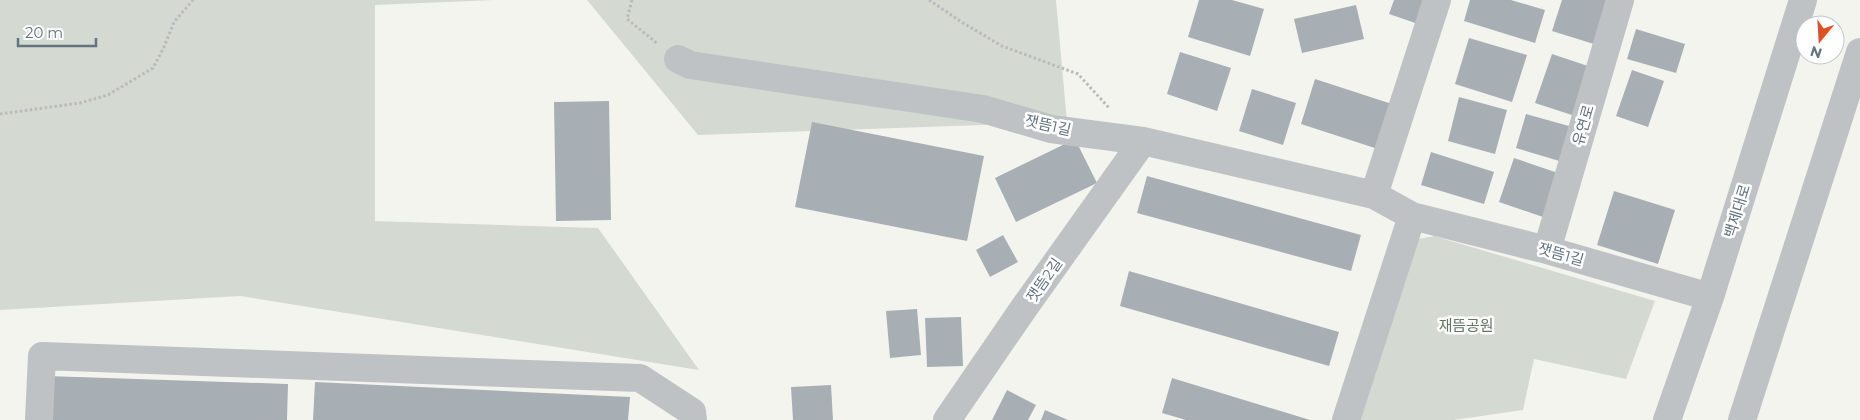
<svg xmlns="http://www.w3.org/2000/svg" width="1860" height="420" font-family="Montserrat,'Noto Sans KR',sans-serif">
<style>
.green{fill:#d4dad1}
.building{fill:#a7afb4}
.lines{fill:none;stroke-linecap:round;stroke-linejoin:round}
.path{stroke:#b8babc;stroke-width:3;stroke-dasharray:2.5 2.5;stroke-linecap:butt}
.minor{stroke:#bec2c5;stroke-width:28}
.labels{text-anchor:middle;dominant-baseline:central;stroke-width:5;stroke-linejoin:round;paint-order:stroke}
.street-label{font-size:15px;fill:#637380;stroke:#fff}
.park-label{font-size:15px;fill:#667762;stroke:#fff}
</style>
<rect width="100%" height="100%" fill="#f4f4ef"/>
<path class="green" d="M0,0h495l-120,5v216l223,7 101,142 -459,-74 -240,14z
M587,0h469l11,122 -369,13z
M1434,236l221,65 -29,78 -92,-20 -11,51 -69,10h-101l61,-180z"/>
<path class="building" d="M1199,0h33l32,9 -14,47 -62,-19z
M1394,0h39l-9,26 -35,-12z
M1470,0h41l34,10 -10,33 -71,-22z
M1562,0h49l-14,45 -45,-14z
M1356,5l8,34 -62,14 -8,-34z
M1636,29l49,15 -9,29 -49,-14z
M1469,38l58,17 -15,47 -57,-18z
M1180,52l51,16 -14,43 -50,-17z
M1552,54l42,14 -16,49 -43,-14z
M1632,70l32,11 -16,46 -32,-11z
M1315,79l80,26 -14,45 -80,-26z
M1252,89l44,14 -13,42 -44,-14z
M1459,97l48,13 -12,44 -47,-13z
M609,101l2,119 -55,1 -2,-119z
M1526,114l50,14 -10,35 -50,-15z
M812,122l172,34 -17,85 -172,-34z
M1075,139l22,44 -81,39 -21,-44z
M1431,152l63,20 -10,32 -63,-19z
M1514,158l47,16 -15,44 -47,-16z
M1147,176l214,59 -10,36 -214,-58z
M1614,191l61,19 -17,54 -61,-19z
M1003,235l15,27 -28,15 -14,-27z
M1129,271l210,61 -10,34 -209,-60z
M917,309l4,46 -31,3 -4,-47z
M961,317l2,49 -36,1 -2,-49z
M47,376l241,8 -1,36h-242z
M1172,378l138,42h-124l-24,-7z
M315,382l315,15 -2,23h-315z
M831,385l2,35h-40l-2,-33z
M1007,390l29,15 -8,15h-36z
M1045,410l23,10h-27z"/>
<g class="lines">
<path class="path" d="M632,0l-5,19 31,25
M929,0l34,23 39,23 76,28 32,35
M0,114l80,-11 28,-8 45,-27 11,-21 10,-25 19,-22"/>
<path class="minor" d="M678,59l12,6 293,44 68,20 92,12 231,54 38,21 135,34 163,47
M1374,195l63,-195
M1547,250l73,-250
M39,420l3,-64 598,22 52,34 1,8
M947,420l79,-115 117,-164
M1346,420l66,-204
M1667,420l43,-123 93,-297
M1742,420l118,-368"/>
</g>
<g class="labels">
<g class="street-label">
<text transform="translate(1048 125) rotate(13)">잿뜸1길</text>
<text transform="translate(1583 125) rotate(-74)">유연로</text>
<text transform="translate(1737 211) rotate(-73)">백제대로</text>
<text transform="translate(1561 254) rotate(16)">잿뜸1길</text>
<text transform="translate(1044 280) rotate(-55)">잿뜸2길</text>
</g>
<g class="park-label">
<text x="1466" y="325">재뜸공원</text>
</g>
</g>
<g transform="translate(1820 40) rotate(198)"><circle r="24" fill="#ffffff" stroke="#c1c7cc"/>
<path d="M0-4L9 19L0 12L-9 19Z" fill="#dd5125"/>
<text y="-8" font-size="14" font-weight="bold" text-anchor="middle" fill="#637380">N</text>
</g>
<path d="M18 38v8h78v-8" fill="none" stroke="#637380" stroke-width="2.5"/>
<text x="25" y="38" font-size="15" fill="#637380" stroke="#ffffff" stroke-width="4" paint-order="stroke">20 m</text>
</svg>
